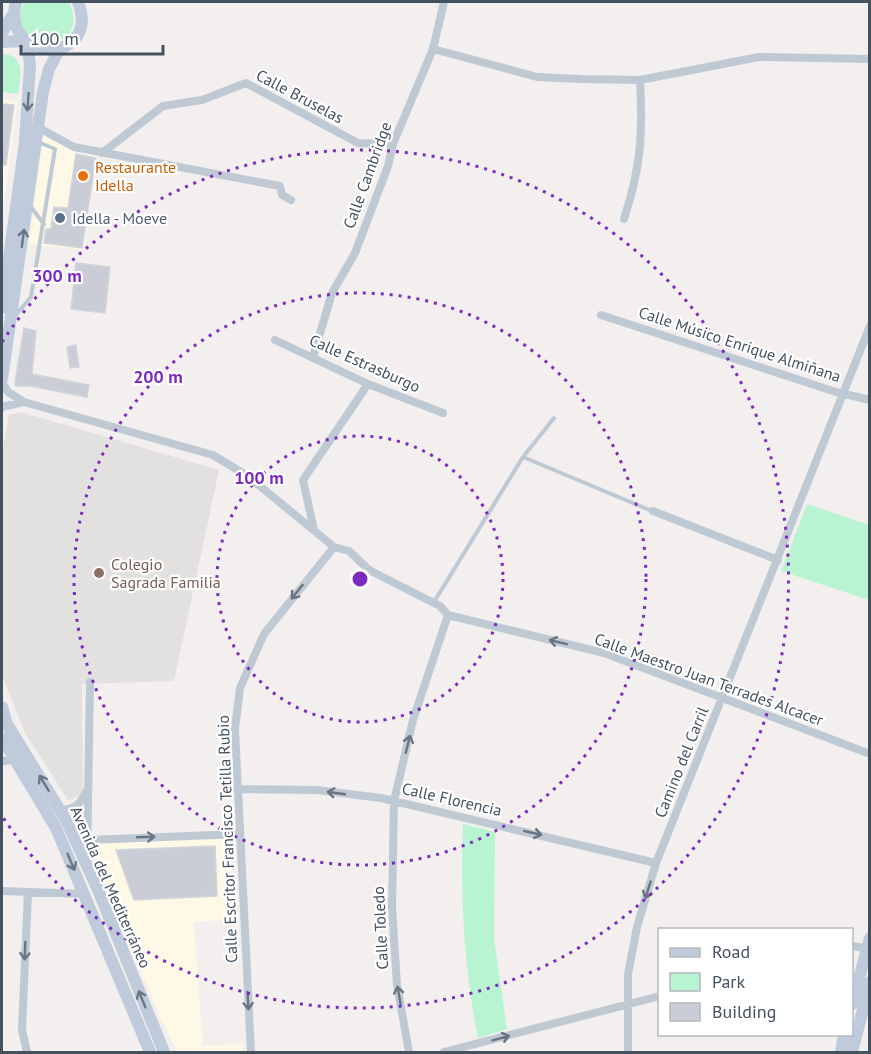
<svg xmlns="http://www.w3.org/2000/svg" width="871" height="1054" font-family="'PT Sans',sans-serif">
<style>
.commercial{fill:#fef8e6}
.education{fill:#e3e0e0}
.green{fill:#b8f4d2}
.building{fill:#cacdd5;stroke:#d2d4db;stroke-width:1.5}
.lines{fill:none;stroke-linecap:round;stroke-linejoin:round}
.lane{stroke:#bec9d3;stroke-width:4}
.street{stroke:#bec9d3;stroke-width:8}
.secondary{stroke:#bfcbda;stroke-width:12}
.oneway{stroke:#697684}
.oneway2{stroke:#697582}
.ring{fill:none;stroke:#7b2cbf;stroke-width:3;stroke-dasharray:3 6}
.food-dot{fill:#e8710a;stroke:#fff;stroke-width:2}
.service-dot{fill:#5c6f8a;stroke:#fff;stroke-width:2}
.education-dot{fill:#8d6e63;stroke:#fff;stroke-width:2}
.labels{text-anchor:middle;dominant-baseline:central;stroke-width:4.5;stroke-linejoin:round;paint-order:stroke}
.street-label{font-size:16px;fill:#44515f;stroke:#fff}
.food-label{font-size:16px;fill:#c56008;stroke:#fff;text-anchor:start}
.service-label{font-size:16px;fill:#4e5e75;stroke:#fff;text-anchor:start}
.education-label{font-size:16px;fill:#785e54;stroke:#fff;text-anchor:start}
.centre{fill:#7b2cbf;stroke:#fff;stroke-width:3}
.ring-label{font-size:18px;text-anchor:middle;font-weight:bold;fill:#7b2cbf;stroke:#fff;stroke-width:4.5;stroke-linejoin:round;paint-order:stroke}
</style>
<rect width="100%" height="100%" fill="#f2efee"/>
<path class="commercial" d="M2,99l15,3 -15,116z
M43,134l32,18 23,4 -15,94 -54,-6z
M231,838l5,81 -42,3 9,124 40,-2v8h-65l-18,-35 -66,-163 1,-8 6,-3z"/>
<path class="education" d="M21,412l198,58 -45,211 -92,3 1,111 -15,5 -44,-69 -22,-56v-221l7,-39z"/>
<path class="green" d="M24,2h45c26,55 -69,53 -45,0z
M2,54c24,1 19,22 16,40l-16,-2z
M807,504l62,21v75l-88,-29z
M463,824l32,8 -1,106 13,91 -29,9c-14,-71 -18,-141 -15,-214z"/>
<path class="building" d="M2,104l12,1 -8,60h-4z
M76,154l20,4 -14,90 -38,-5 2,-14h5l3,-22 14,1z
M76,263l34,4 -5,46 -34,-4z
M24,328l12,3 -4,43 57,11 -2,12 -57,-11h-14l-1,-3z
M76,345l3,22 -9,1 -3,-21z
M215,846l2,50 -83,4 -18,-50z"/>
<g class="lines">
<path class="lane" d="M30,206l14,18
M15,316l16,-19 24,-148 -17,-7
M523,457l129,54
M434,602l89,-145 31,-39"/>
<path class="street" d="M433,49l104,28 44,2 59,1 119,-23 111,2
M39,128l35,19 206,39 2,9 9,5
M102,153l61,-47 39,-6 44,-17 112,60 35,1
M624,219c17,-52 19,-85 16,-139
M601,315l235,77 34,8
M275,340l93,44 75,29
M313,357l19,-64 23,-40 33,-87 5,-22 40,-95 11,-47
M2,382l6,10 16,10 189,53 36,22 85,70 15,4 20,19 71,36 8,9 156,38 266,101
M2,407l21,-5
M653,511l125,49
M314,530l-11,-50 65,-96
M2,761l13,-1
M237,789l80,1 64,8 275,65
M60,810c17,0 21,-8 28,-21
M88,840l151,-6
M87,861l3,-179
M2,891l83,3
M852,946l18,3
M27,1052l-5,-22 6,-138
M251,1052l-16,-323 5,-41 24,-54 70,-87
M409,1052l-12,-67 -5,-78 2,-106 19,-81 35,-105
M444,1052l216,-56
M628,1052v-78l9,-47 19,-64 214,-537"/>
<path class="secondary" d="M16,2c-16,62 86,63 62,0
M2,33l11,-19
M2,42l21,-1
M2,308l23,-166 5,-77 -3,-21
M2,379l41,-287 6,-23 11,-21
M2,707l5,17 60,98 32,70 65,160
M2,738l54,90 94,224
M852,1004l18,-66
M841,1052l3,-18
M852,1052l18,-70"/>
</g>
<defs><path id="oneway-shaft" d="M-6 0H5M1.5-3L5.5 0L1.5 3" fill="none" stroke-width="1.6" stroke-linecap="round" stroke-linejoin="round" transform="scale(1.5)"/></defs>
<g class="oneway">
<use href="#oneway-shaft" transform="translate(28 102) rotate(94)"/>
<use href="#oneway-shaft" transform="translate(23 238) rotate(-82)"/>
<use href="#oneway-shaft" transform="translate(44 783) rotate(-121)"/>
<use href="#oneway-shaft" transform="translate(71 862) rotate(67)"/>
<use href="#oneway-shaft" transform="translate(142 999) rotate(-112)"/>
</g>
<g class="oneway2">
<use href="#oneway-shaft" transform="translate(297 592) rotate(129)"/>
<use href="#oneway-shaft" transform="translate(558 642) rotate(-166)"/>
<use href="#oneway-shaft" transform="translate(408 744) rotate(-76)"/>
<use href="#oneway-shaft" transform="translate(336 793) rotate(-172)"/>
<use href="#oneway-shaft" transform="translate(533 833) rotate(13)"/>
<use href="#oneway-shaft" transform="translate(146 837) rotate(-2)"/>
<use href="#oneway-shaft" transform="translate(648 890) rotate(107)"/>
<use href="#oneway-shaft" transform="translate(25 951) rotate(92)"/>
<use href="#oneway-shaft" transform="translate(399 995) rotate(-100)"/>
<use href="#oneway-shaft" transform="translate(248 1001) rotate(87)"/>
<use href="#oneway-shaft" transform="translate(501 1038) rotate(-15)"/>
</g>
<g class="ring">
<circle cx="360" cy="579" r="143"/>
<circle cx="360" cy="579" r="286"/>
<path d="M2 342A429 429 0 1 1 2 816"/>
</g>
<circle class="food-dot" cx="83" cy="176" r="6"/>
<circle class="service-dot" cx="60" cy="218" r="6"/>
<circle class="education-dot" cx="99" cy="573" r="6"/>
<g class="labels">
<g class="street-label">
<text transform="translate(300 96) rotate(28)">Calle Bruselas</text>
<text transform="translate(367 175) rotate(-70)">Calle Cambridge</text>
<text transform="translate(740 344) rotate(18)">Calle Músico Enrique Almiñana</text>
<text transform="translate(365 363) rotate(24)">Calle Estrasburgo</text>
<text transform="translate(709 679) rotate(20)">Calle Maestro Juan Terrades Alcacer</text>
<text transform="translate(681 762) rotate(-68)">Camino del Carril</text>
<text transform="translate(452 799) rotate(13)">Calle Florencia</text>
<text transform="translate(227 839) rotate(-92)">Calle Escritor Francisco Tetilla Rubio</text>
<text transform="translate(111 887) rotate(66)">Avenida del Mediterráneo</text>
<text transform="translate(380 928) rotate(-93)">Calle Toledo</text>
</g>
<g class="food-label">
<text x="95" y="167">Restaurante<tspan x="95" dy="18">Idella</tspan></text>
</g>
<g class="service-label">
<text x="72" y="218">Idella - Moeve</text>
</g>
<g class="education-label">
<text x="111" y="564">Colegio<tspan x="111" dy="18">Sagrada Familia</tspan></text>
</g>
</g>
<circle cx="360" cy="579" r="9" class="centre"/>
<g class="ring-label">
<text x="57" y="282">300 m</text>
<text x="158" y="383">200 m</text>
<text x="259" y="484">100 m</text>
</g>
<rect width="871" height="1054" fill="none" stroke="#44515f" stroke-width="6"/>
<rect x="658" y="928" width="195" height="108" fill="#ffffff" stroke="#b4b9bf" stroke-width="1.5"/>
<rect x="670" y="948" width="30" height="9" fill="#bfcbda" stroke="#b4b9bf" stroke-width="1.5"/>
<text x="712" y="958" font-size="18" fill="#44515f">Road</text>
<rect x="670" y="973" width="30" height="18" fill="#b8f4d2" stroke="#b4b9bf" stroke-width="1.5"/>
<text x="712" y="988" font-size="18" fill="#44515f">Park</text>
<rect x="670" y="1003" width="30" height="18" fill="#cacdd5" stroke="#b4b9bf" stroke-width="1.5"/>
<text x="712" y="1018" font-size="18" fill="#44515f">Building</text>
<path d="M21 45v9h142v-9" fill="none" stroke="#44515f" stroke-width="3"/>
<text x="30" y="45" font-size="18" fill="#44515f" stroke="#ffffff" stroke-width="4.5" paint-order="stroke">100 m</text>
</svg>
